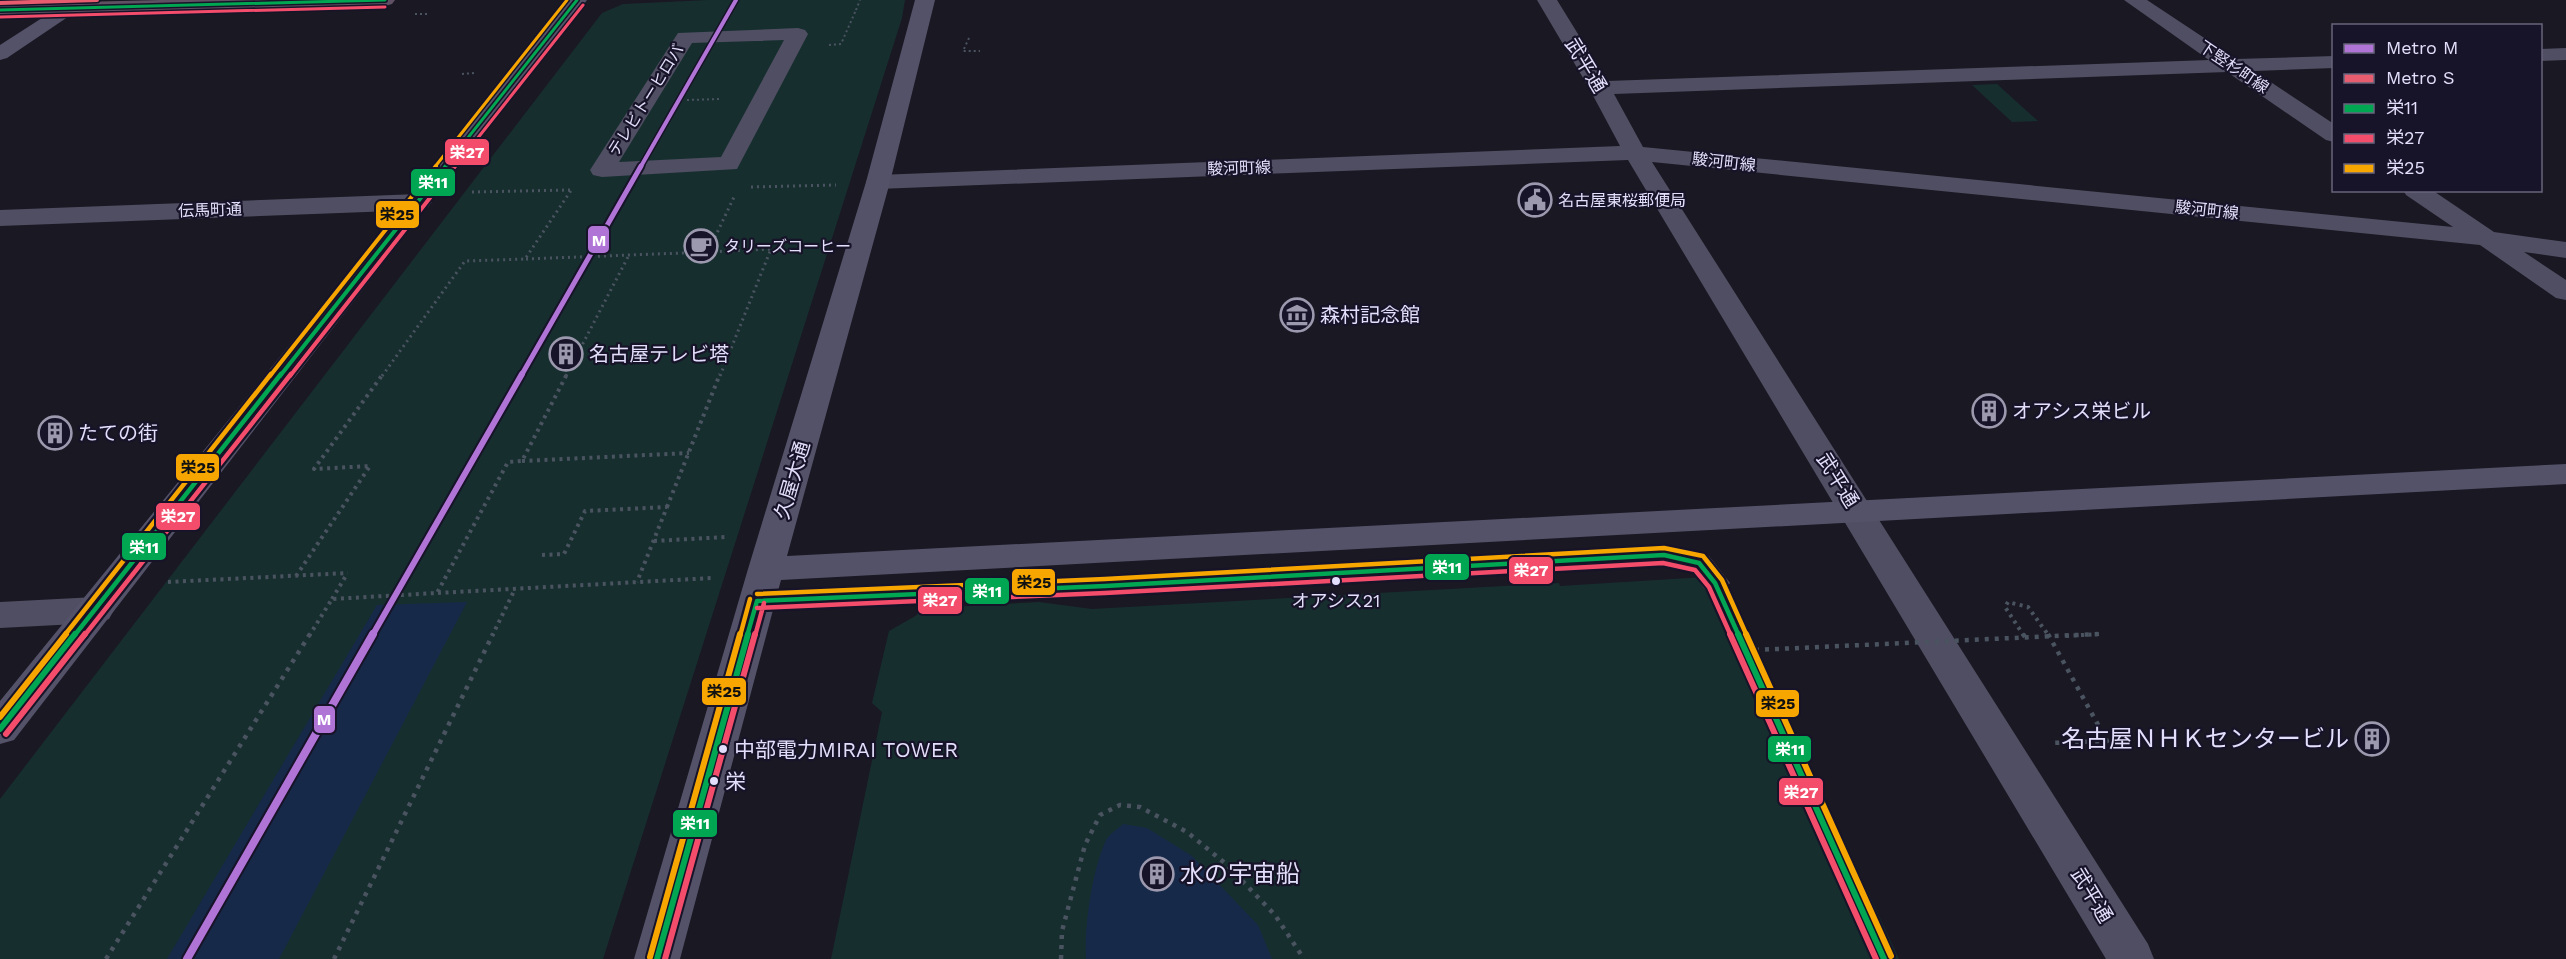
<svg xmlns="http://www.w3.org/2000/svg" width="2566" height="959" font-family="'Work Sans','Noto Sans JP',sans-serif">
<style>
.green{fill:#172e2f}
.water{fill:#172949}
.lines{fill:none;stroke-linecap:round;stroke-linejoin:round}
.path-far3{stroke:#4a5460;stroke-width:2;stroke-dasharray:2 3;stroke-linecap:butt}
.path-far2{stroke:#4a5460;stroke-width:3;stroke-dasharray:2 4;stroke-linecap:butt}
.path-far1{stroke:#4a5460;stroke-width:4;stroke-dasharray:3 4.5;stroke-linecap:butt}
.path{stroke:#4a5460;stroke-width:4.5;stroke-dasharray:4 6;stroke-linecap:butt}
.lane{fill:#504e62;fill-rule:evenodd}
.street{fill:#504e62;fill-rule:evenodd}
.secondary{fill:#545268;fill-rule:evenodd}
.highway{fill:#5f5063;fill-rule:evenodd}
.path-bridge-far2{stroke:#4a5460;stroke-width:2;stroke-dasharray:2 3;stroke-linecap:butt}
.path-bridge-far1{stroke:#4a5460;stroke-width:4;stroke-dasharray:3 4.5;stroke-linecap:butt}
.path-bridge{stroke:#4a5460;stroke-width:4.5;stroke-dasharray:4 6;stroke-linecap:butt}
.bus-1-far3-casing{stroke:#171328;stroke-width:6}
.bus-1-far2-casing{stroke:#171328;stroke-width:8}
.bus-1-far1-casing{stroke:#171328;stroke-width:9}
.bus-1-casing{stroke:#171328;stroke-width:10}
.bus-2-far3-casing{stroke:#171328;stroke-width:6}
.bus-2-far2-casing{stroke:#171328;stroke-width:8}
.bus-2-far1-casing{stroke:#171328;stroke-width:9}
.bus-2-casing{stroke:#171328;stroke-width:10}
.bus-3-far3-casing{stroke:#171328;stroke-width:6}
.bus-3-far2-casing{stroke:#171328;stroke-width:8}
.bus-3-far1-casing{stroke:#171328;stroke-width:9}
.bus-3-casing{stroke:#171328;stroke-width:10}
.bus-1-far3{stroke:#00a651;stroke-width:3}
.bus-1-far2{stroke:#00a651;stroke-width:4}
.bus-1-far1{stroke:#00a651;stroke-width:4.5}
.bus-1{stroke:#00a651;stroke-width:6}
.bus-2-far3{stroke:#f44d6c;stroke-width:3}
.bus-2-far2{stroke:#f44d6c;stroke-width:4}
.bus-2-far1{stroke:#f44d6c;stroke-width:4.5}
.bus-2{stroke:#f44d6c;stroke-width:6}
.bus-3-far3{stroke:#f7a600;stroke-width:3}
.bus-3-far2{stroke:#f7a600;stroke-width:4}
.bus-3-far1{stroke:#f7a600;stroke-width:4.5}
.bus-3{stroke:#f7a600;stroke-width:6}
.metro-1-far3-casing{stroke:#171328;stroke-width:7}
.metro-1-far2-casing{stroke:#171328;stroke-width:9}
.metro-1-far1-casing{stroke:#171328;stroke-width:10}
.metro-1-casing{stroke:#171328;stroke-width:12}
.metro-2-casing{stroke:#171328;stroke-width:7}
.metro-1-far3{stroke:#b074d6;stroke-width:4}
.metro-1-far2{stroke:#b074d6;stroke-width:5}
.metro-1-far1{stroke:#b074d6;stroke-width:6}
.metro-1{stroke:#b074d6;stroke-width:8}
.metro-2{stroke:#e75c6e;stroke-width:4}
.bus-dot{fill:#e2defb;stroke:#171328;stroke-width:2}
.labels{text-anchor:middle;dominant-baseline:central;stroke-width:4.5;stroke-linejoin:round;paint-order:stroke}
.far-street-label{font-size:16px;fill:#e2defb;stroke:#171328}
.far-poi-label{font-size:16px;fill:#e2defb;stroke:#171328;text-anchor:start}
.bus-label{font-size:18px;fill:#e2defb;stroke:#171328}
.street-label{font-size:20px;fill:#e2defb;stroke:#171328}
.poi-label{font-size:20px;fill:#e2defb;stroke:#171328;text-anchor:start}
.near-bus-label{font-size:21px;fill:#e2defb;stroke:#171328;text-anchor:start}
.near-poi-label{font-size:24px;fill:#e2defb;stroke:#171328;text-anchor:end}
.line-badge{stroke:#171328;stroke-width:2}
.badge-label{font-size:16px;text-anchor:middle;font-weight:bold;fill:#fff}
.pale-badge-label{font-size:16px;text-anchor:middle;font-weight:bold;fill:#111}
</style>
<rect width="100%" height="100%" fill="#1a1823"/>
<path class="green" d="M708,0h197l-3,18 -299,941h-603v-160l602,-786 21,-9z
M1997,84l41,37 -26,1 -40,-37z
M1721,576l178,383h-1068l51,-247 -10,-9 17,-72 28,-16 1,-6 121,-7 53,7 467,-26 1,3z"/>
<path class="water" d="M467,602l-188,357h-112l210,-354z
M1123,824l24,4 45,28 66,69 14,34h-186c-2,-33 6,-88 20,-119 3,-6 12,-11 17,-16z"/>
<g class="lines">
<path class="path-far3" d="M415,14h14
M969,38l-6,13h17
M829,45l12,-1 15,-34
M462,74l12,-1
M687,100l34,-1"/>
<path class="path-far2" d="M751,187l85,-2
M472,192l98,-2
M526,259l182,-7
M382,376l83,-115 60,-2 47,-70
M566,376l63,-121
M720,376l51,-127 -63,3 26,-55"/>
<path class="path-far1" d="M522,461l167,-8
M667,507l53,-133
M654,541l71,-4
M542,555l22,-1 21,-43 82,-4 -30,75
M296,576l74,-110 -56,3 69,-95
M168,582l180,-9
M438,593l274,-15
M332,599l15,-25
M309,636l23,-37 105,-6 71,-131 14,-1 45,-87
M492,636l23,-47
M2024,636l-19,-29 3,-5 20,5 21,29"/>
<path class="path" d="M2023,634l2,3
M2048,634l59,107 -56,2
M106,959l204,-325
M334,959l159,-325
M1061,959l1,-28 23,-86 15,-30 20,-10 20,2 47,25 39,32 49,51 29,44"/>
<path class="lane" d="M1664,545l45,11 21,27 -5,7c-28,8 -20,-12 -37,-20 -7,-3 -17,-4 -24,-5l-559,31 -348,15 -11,-3 -4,-7 4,-7 11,-3 348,-15z"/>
<path class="street" d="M1537,0h20l50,81 602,-21 -85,-60h23l89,59 98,-3v12l-80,3 80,53v18l-8,-2 -99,-68 -613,22 29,53 810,80 -47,-32 -3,-5h29l62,42 72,10v16l-42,-6 42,28v20l-10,-2 -76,-53 -828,-83 496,782 6,15h-48l-478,-799 -750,29 -9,-2 -3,-5 3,-5 9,-2 742,-29 -31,-58z
M798,28l7,2 3,4 -71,135 -135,8 -9,-2 -3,-5 88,-137zM784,40l-63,117 -102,5 73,-119z
M2566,48v12l-26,1v-12z
M419,194l9,3 4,5 -4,5 -9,3 -419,16v-16z
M96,597l13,4 5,9 -5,9 -13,4 -96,5v-26z"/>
<path class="secondary" d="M0,0h21l-14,11 -7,2z
M70,0h23l-86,58 -7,2v-15z
M567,0h20l-573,740 -14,4v-43l410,-504z
M915,0h20l-45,182 -103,374 1779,-92v20l-1785,96 -101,379h-46l114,-390 118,-387z"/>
<path class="highway" d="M160,0h235l-3,4 -7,2 -385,10v-12z"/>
<path class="path-bridge-far2" d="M856,10l4,-10"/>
<path class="path-bridge-far1" d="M2066,636l34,-2"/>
<path class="path-bridge" d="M1755,650l343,-16"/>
<defs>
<path id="bus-1-far3" d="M0,10l385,-10
M444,168l133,-168"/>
<path id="bus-1-far2" d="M280,376l166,-210"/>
<path id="bus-1-far1" d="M757,601l348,-15 559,-31 35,8 16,20 24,53
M74,636l207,-262
M747,636l10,-35"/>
<path id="bus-1" d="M1738,634l146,325
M0,729l75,-95
M657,959l91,-325"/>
<path id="bus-2-far3" d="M0,17l385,-10
M454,168l129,-163"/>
<path id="bus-2-far2" d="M290,376l165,-210"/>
<path id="bus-2-far1" d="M757,608l348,-15 558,-30 32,7 14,17 22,49
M84,636l207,-262
M755,636l9,-33"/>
<path id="bus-2" d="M1730,634l146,325
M6,734l79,-100
M665,959l90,-325"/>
<path id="bus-3-far3" d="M0,2l96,-2
M434,168l133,-168"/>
<path id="bus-3-far2" d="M270,376l166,-210"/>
<path id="bus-3-far1" d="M757,594l348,-15 559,-31 39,8 19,24 25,56
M64,636l207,-262
M740,636l10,-37"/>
<path id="bus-3" d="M1746,634l145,322
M0,717l66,-83
M650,957l90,-323"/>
</defs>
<use href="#bus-1-far3" class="bus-1-far3-casing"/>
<use href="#bus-1-far2" class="bus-1-far2-casing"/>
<use href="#bus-1-far1" class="bus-1-far1-casing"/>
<use href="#bus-1" class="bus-1-casing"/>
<use href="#bus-2-far3" class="bus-2-far3-casing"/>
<use href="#bus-2-far2" class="bus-2-far2-casing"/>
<use href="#bus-2-far1" class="bus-2-far1-casing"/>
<use href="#bus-2" class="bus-2-casing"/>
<use href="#bus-3-far3" class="bus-3-far3-casing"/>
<use href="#bus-3-far2" class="bus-3-far2-casing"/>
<use href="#bus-3-far1" class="bus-3-far1-casing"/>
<use href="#bus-3" class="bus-3-casing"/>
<use href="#bus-1-far3" class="bus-1-far3"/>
<use href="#bus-1-far2" class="bus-1-far2"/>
<use href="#bus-1-far1" class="bus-1-far1"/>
<use href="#bus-1" class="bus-1"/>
<use href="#bus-2-far3" class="bus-2-far3"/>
<use href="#bus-2-far2" class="bus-2-far2"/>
<use href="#bus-2-far1" class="bus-2-far1"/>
<use href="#bus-2" class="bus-2"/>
<use href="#bus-3-far3" class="bus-3-far3"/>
<use href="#bus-3-far2" class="bus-3-far2"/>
<use href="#bus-3-far1" class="bus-3-far1"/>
<use href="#bus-3" class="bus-3"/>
<defs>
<path id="metro-1-far3" d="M640,168l96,-168"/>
<path id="metro-1-far2" d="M521,376l120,-210"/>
<path id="metro-1-far1" d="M372,636l150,-262"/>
<path id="metro-1" d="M187,959l186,-325"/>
<path id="metro-2" d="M0,3l97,-3"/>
</defs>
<use href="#metro-1-far3" class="metro-1-far3-casing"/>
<use href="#metro-1-far2" class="metro-1-far2-casing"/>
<use href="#metro-1-far1" class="metro-1-far1-casing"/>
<use href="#metro-1" class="metro-1-casing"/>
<use href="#metro-2" class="metro-2-casing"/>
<use href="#metro-1-far3" class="metro-1-far3"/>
<use href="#metro-1-far2" class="metro-1-far2"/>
<use href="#metro-1-far1" class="metro-1-far1"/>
<use href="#metro-1" class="metro-1"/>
<use href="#metro-2" class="metro-2"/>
</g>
<defs>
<symbol id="civic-ring" viewBox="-11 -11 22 22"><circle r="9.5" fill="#171328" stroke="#9c99af" stroke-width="1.5"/><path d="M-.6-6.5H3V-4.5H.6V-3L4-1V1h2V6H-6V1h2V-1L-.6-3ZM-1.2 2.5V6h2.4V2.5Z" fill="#9c99af"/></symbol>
<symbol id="cafe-ring" viewBox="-11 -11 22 22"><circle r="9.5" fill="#171328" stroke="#9c99af" stroke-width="1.5"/><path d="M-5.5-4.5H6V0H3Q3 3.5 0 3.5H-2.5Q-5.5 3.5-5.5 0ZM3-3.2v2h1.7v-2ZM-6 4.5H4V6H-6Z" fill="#9c99af"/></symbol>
<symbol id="museum-ring" viewBox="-11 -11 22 22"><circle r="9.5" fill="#171328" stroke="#9c99af" stroke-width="1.5"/><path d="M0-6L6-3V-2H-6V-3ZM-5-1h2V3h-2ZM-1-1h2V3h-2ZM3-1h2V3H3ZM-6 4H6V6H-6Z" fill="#9c99af"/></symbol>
<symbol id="building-ring" viewBox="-11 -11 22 22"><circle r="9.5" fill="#171328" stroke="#9c99af" stroke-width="1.5"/><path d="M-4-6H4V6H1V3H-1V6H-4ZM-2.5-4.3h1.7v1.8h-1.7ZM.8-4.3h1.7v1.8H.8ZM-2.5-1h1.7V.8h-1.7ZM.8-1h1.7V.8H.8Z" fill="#9c99af"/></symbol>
</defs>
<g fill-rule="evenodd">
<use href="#civic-ring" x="1516" y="181" width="38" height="38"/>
<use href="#cafe-ring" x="682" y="227" width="38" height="38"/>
<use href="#museum-ring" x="1278" y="296" width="38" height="38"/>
<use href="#building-ring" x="547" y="335" width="38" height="38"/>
<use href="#building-ring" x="1970" y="392" width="38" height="38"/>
<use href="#building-ring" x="36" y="414" width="38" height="38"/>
<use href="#building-ring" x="2353" y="720" width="38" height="38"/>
<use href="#building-ring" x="1138" y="855" width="38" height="38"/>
</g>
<g class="bus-dot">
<circle cx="1336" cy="581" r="5"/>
<circle cx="723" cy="749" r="5"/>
<circle cx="714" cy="781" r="5"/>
</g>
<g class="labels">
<g class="far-street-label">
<text transform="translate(2234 67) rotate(34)">下竪杉町線</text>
<text transform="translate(646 100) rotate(-58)">テレビトーヒロバ</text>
<text transform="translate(1724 162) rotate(6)">駿河町線</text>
<text transform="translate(1239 168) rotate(-2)">駿河町線</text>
<text transform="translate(210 210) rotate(-2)">伝馬町通</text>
<text transform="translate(2207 210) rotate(6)">駿河町線</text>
</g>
<g class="far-poi-label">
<text x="1558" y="200">名古屋東桜郵便局</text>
<text x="724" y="246">タリーズコーヒー</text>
</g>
<g class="bus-label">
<text x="1336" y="600">オアシス21</text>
</g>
<g class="street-label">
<text transform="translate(1586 65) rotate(59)">武平通</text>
<text transform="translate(792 480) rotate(-74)">久屋大通</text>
<text transform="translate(1838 480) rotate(58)">武平通</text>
<text transform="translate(2092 895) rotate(59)">武平通</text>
</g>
<g class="poi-label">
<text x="1320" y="315">森村記念館</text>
<text x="589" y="354">名古屋テレビ塔</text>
<text x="2012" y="411">オアシス栄ビル</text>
<text x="78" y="433">たての街</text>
</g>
<g class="near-bus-label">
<text x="734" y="749">中部電力MIRAI TOWER</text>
<text x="725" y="781">栄</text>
</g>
<g class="near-poi-label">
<text x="2349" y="739">名古屋ＮＨＫセンタービル</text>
<text x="1180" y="874" text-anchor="start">水の宇宙船</text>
</g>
</g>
<g class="line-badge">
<rect x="444" y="138" width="46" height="28" rx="6" fill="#f44d6c"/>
<rect x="410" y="168" width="46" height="29" rx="6" fill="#00a651"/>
<rect x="375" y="200" width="45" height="29" rx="6" fill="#f7a600"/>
<rect x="587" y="225" width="23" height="29" rx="6" fill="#b074d6"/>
<rect x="175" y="453" width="45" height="29" rx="6" fill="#f7a600"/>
<rect x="155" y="502" width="46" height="29" rx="6" fill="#f44d6c"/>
<rect x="121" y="532" width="46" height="29" rx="6" fill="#00a651"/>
<rect x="1424" y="553" width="46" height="28" rx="6" fill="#00a651"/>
<rect x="1508" y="556" width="46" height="29" rx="6" fill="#f44d6c"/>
<rect x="1011" y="568" width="45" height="28" rx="6" fill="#f7a600"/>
<rect x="964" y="577" width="46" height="28" rx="6" fill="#00a651"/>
<rect x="917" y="586" width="46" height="29" rx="6" fill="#f44d6c"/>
<rect x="701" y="677" width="46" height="29" rx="6" fill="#f7a600"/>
<rect x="1755" y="689" width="45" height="29" rx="6" fill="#f7a600"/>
<rect x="313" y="705" width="23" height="29" rx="6" fill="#b074d6"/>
<rect x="1767" y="735" width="45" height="28" rx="6" fill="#00a651"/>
<rect x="1778" y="777" width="46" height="29" rx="6" fill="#f44d6c"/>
<rect x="672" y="809" width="46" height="29" rx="6" fill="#00a651"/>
</g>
<g class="badge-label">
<text x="467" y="158">栄27</text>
<text x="433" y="188">栄11</text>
<text x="599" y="246">M</text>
<text x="178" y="522">栄27</text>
<text x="144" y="553">栄11</text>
<text x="1447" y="573">栄11</text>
<text x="1531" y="576">栄27</text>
<text x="987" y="597">栄11</text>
<text x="940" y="606">栄27</text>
<text x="324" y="725">M</text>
<text x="1790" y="755">栄11</text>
<text x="1801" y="798">栄27</text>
<text x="695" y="829">栄11</text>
</g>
<g class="pale-badge-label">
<text x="397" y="220">栄25</text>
<text x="198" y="473">栄25</text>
<text x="1034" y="588">栄25</text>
<text x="724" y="697">栄25</text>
<text x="1778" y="709">栄25</text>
</g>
<rect x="2332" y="24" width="210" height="168" fill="#171328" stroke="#68647c" stroke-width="1.5"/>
<rect x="2344" y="44" width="30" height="9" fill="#b074d6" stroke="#68647c" stroke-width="1.5"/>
<text x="2386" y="54" font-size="18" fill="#e2defb">Metro M</text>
<rect x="2344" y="74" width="30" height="9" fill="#e75c6e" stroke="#68647c" stroke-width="1.5"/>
<text x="2386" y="84" font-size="18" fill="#e2defb">Metro S</text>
<rect x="2344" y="104" width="30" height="9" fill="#00a651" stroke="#68647c" stroke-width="1.5"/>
<text x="2386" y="114" font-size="18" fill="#e2defb">栄11</text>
<rect x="2344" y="134" width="30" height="9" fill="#f44d6c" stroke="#68647c" stroke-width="1.5"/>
<text x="2386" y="144" font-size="18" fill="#e2defb">栄27</text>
<rect x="2344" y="164" width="30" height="9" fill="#f7a600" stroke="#68647c" stroke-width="1.5"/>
<text x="2386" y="174" font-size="18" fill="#e2defb">栄25</text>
</svg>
